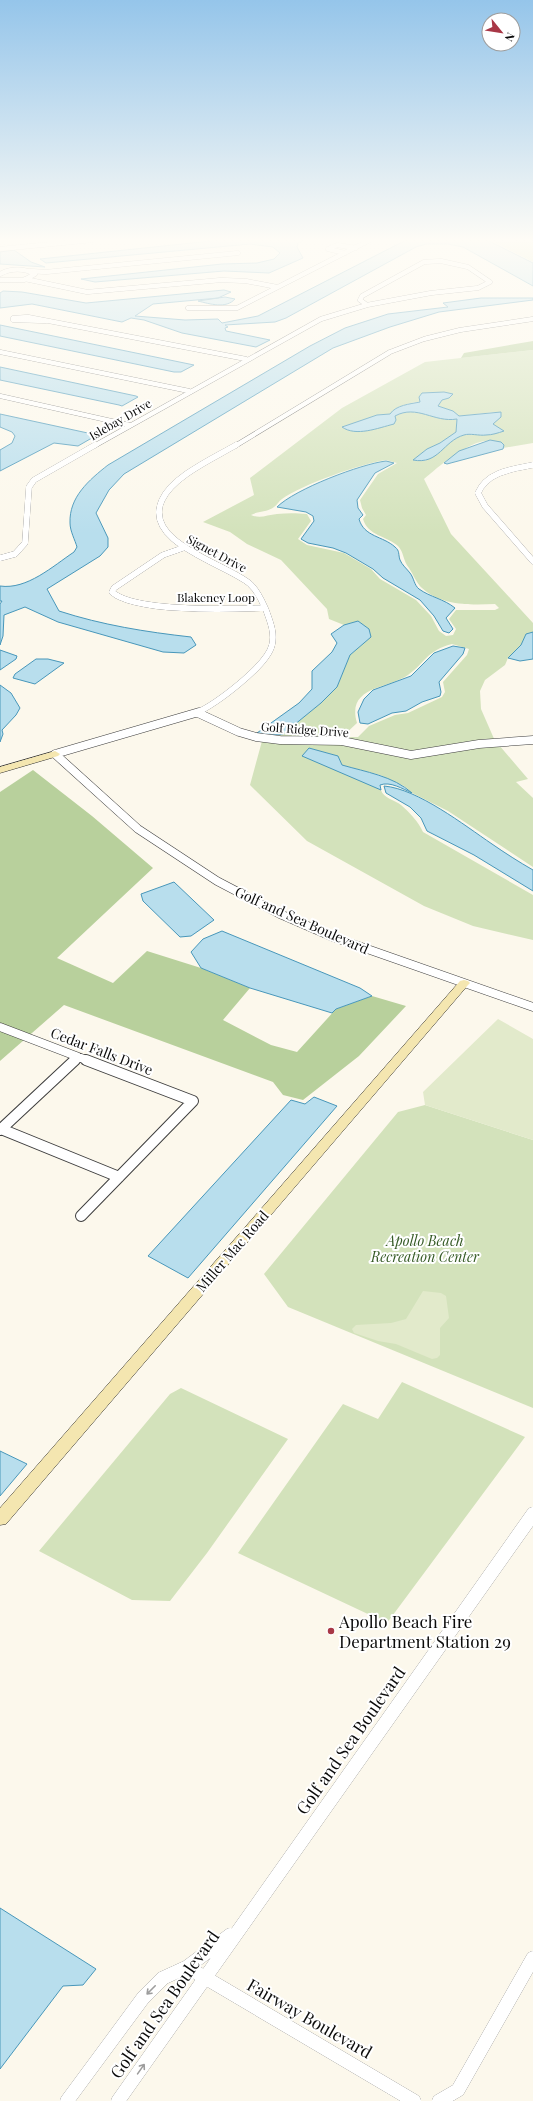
<svg xmlns="http://www.w3.org/2000/svg" width="533" height="2101" font-family="'Playfair Display',serif">
<style>
.green{fill:#d3e2bb;fill-rule:evenodd}
.forest{fill:#b8d09c}
.pitch{fill:#e2eacb}
.water{fill:#b8deed;stroke:#4897ba}
.lines{fill:none;stroke-linecap:round;stroke-linejoin:round}
.street-far4-casing{stroke:#3e3e3e;stroke-width:5}
.street-far3-casing{stroke:#3e3e3e;stroke-width:6}
.street-far2-casing{stroke:#3e3e3e;stroke-width:9}
.street-far1-casing{stroke:#3e3e3e;stroke-width:12}
.street-casing{stroke:#3e3e3e;stroke-width:14}
.secondary-casing{stroke:#2d2d2d;stroke-width:1}
.street-far4{stroke:#fff;stroke-width:4.5}
.street-far3{stroke:#fff;stroke-width:6}
.street-far2{stroke:#fff;stroke-width:8}
.street-far1{stroke:#fff;stroke-width:10}
.street{stroke:#fff;stroke-width:14}
.secondary{fill:#f4e6b0;fill-rule:evenodd}
.oneway{stroke:#9d9d9d}
.poi-dot{fill:#a83746;stroke:#fff;stroke-width:1.5}
.labels{text-anchor:middle;dominant-baseline:central;stroke-width:4;stroke-linejoin:round;paint-order:stroke}
.far-street-label{font-size:12px;fill:#0b0b0b;stroke:#fff}
.street-label{font-size:14px;fill:#0b0b0b;stroke:#fff}
.park-label{font-size:14px;font-style:italic;fill:#355a25;stroke:#fff}
.near-poi-label{font-size:17px;fill:#0b0b0b;stroke:#fff;text-anchor:start}
.near-street-label{font-size:17px;fill:#0b0b0b;stroke:#fff}
</style>
<rect width="100%" height="100%" fill="#fcf8ec"/>
<path class="green" d="M490,240h43v22z
M533,350v93l-30,5 1,-3c-4,-1 -8,-3 -12,-4 -20,-4 -54,26 -68,38l27,55 82,89v9l-7,2 -5,11 -13,13 -3,7 -20,15 -5,11 1,18 14,32 -85,12 -146,-18 19,-1 38,-31 16,-16 13,-32 21,-18 -2,-8 -11,-8 -14,4 -15,-6 -2,-10 -46,-49 -34,-16 -17,-12 -27,-10 51,-27 -4,-17 92,-70 83,-46zM449,398l-7,2 -4,6 15,5 6,5 36,-4 -2,12c-6,3 -15,10 -22,11 -2,0 -5,-1 -7,0 -19,4 -29,32 -51,25l14,-11 13,-6 16,-11 1,-13c-23,4 -39,-15 -62,-3l-1,8 -37,8 -15,-5 35,-12 14,-1c6,-13 43,-14 58,-16zM386,460l11,3 -19,11 -18,26 2,8 4,7 -3,4c5,17 24,17 35,27 6,6 5,15 11,22 4,6 8,16 13,20 20,18 48,17 73,16l4,4 -4,2h-39l-7,9 7,10 -3,6 -7,1 -7,-5 -8,-15 -15,-16 -36,-21 -9,-10 -27,-16 -37,-8 -9,-6 13,-18 -4,-7c-11,-1 -20,-1 -30,0 -10,1 -17,5 -26,1 7,-4 17,-3 23,-8 3,-2 5,-6 8,-8 19,-14 81,-36 104,-39zM452,644l17,5 -2,6 -24,27 2,10 -3,5 -34,16 -13,2 -26,11 -11,11h-16l15,-14c-11,-37 31,-34 51,-48 18,-13 18,-24 44,-31z
M262,741l66,1 84,16 87,-13 29,34 -12,3 17,16v69l-85,-56 -36,-18 -8,-7 -24,-11 -38,-10 -4,-9 -29,-8 49,31 23,11c2,8 14,10 20,15 9,8 17,16 22,27l110,63v45l-60,-14 -49,-20 -117,-65 -57,-56z
M425,1105l108,35v268l-245,-101 -24,-33 134,-162z
M402,1382l123,55 -138,186 -149,-70 105,-149 35,15z
M181,1388l107,51 -81,114 -37,48 -38,-1 -93,-49 131,-157z"/>
<path class="forest" d="M533,341v9l-72,8 3,-5z
M33,770l59,46 61,52 -96,90 56,25 34,-32 54,17 49,20 -27,32 48,25 26,7 39,-43 36,-13 34,10 -47,50 -56,44 -20,-5 -10,-13 -209,-77 -64,56v-269z"/>
<path class="pitch" d="M498,1019l35,20v101l-108,-35 -2,-13z
M423,1291l18,2 5,3 3,22 -9,10v27l-3,3 -5,1 -36,-15 -18,-3 -24,-8 -2,-4 4,-4 35,-2 15,-4z"/>
<path class="water" d="M220,240h84l-6,3 -1,4 6,11 -34,15 -45,-2 -129,11 -14,-3 141,-15 35,-1 17,-4 6,-6 -7,-6 -23,-3 -204,19 -6,-4z
M406,240h81l46,23v23l-70,-39 -15,-3h-22l-10,3 -130,71 -11,4 -50,3 3,2 -3,1 1,3 44,9 -14,7 -74,-14 -38,-13 -13,-2 -9,4 -90,-18 -32,4v-15l3,-2 19,1 64,11 138,-13 7,2 -13,6 -65,6 -18,12 50,4 33,-1 4,4 36,-7z
M14,250l17,12 14,5 -45,-3v-12z
M225,297l10,2c-9,10 -25,5 -37,2z
M481,298h52v2l-94,12 -49,15 -57,21 -209,126 -15,16 -13,23 12,25v9l-8,9 -53,33 12,22c43,14 87,21 132,26l5,8 -12,8 -21,-1 -105,-30 -33,-15 -21,8 -1,21 -3,9v-41l2,-3h-2v-15c27,4 53,-20 74,-34l3,-5c-2,-7 -7,-16 -7,-24 -1,-26 19,-43 38,-58l202,-119 35,-18 43,-14 60,-7 -5,-4z
M0,325l194,40 -13,7h-7l-174,-36z
M0,367l136,29 2,1 -16,9 -3,-1 -119,-25z
M444,392l9,2 -4,4 -7,2 -4,6 15,5 6,5 42,-4v5l-8,7 11,7c-6,2 -12,4 -18,4 -7,1 -16,-2 -22,0 -21,6 -25,30 -51,25l14,-11 13,-6 16,-11 1,-13c-23,4 -40,-15 -62,-3l1,4 -2,4c-16,4 -38,13 -52,3l35,-12 13,-1c6,-9 20,-10 30,-12l-1,-5 3,-4z
M0,414l97,21 -19,11 -24,-3 -54,28v-21l12,-7 3,-7 -3,-4 -12,-5z
M490,440l11,2 3,3 -1,4 -56,15 -3,-1 15,-12z
M386,461l8,2 -19,10 -18,27 1,8 5,7 -4,4c5,18 24,17 36,28 5,4 3,7 5,13 2,5 7,9 10,13 4,5 4,12 9,16 11,8 25,10 36,19l-9,10 7,11 -4,4 -6,-2 -9,-15 -14,-16 -37,-22 -10,-9 -27,-16 -13,-5 -25,-5 -7,-4 13,-18 -1,-5 -7,-4 -29,-5c18,-18 84,-43 109,-46z
M358,621l11,8 2,8 -21,18 -13,32 -16,16 -38,31 -16,2 -10,-3 42,-30 13,-14v-18l20,-19 5,-9 -6,-9 13,-9z
M533,632v27l-13,2 -12,-3 13,-13 5,-11z
M453,646l12,2 -2,6 -24,28 2,10 -1,4 -18,6 -16,9 -14,2 -24,11 -8,-1 -2,-11 6,-13 9,-9 38,-14 23,-23z
M0,650l17,6 -1,3 -16,11z
M36,659h12l16,4 -29,21 -22,-6 2,-4z
M0,685l11,8 9,15 -4,7 -14,15 1,4 -3,8z
M309,748l29,8 4,9c24,7 51,11 70,28 -9,-4 -22,-12 -32,-8l1,5 -79,-34z
M384,786c34,3 80,39 108,58 13,9 27,18 41,26v21l-59,-36 -47,-24 -6,-13 -11,-11 -24,-14z
M174,882l40,38 -23,16 -11,1 -37,-36 -2,-7z
M222,931l138,57 12,8 -36,13 -4,4 -82,-25 -49,-20 -10,-16 12,-13z
M314,1097l23,9 -149,172 -40,-22 143,-156 14,4z
M0,1451l27,13 -27,32z
M0,1908l96,61 -13,16 -20,1 -63,83z"/>
<g class="lines">
<defs>
<path id="street-far4" d="M0,249l93,-9
M345,253l-17,-4 9,-4 19,3
M441,261l27,6 22,15 -12,6 -47,5 -64,12 -7,-5 2,-4 62,-34z
M30,271l16,1 192,-19
M0,274c11,-6 24,-6 35,0l-11,6h-24
M25,279l62,13 134,-12 25,1 31,6
M188,308h49l133,-68
M46,321l-33,-1v-2l15,-1 218,42
M0,352l189,39
M0,396l129,29
M94,446l227,-127 46,-14
M235,446l155,-94 34,-13 36,-9 73,-11"/>
<path id="street-far3" d="M533,465c-21,4 -46,7 -55,28l7,13 48,55
M183,548l-20,7 -49,33 -2,4c23,21 121,17 153,16
M0,558l15,-4 10,-11 4,-56 5,-7 61,-35
M196,713c20,-9 71,-47 76,-68 3,-12 -2,-24 -6,-35 -4,-9 -8,-19 -16,-26 -23,-20 -108,-41 -88,-84 11,-24 52,-42 74,-55"/>
<path id="street-far2" d="M198,713l41,19 17,5 24,3 62,1 69,14 68,-11 54,-4
M55,754l144,-42
M55,754l83,75 79,52 63,33 53,23 200,70
M0,1027l89,34
M74,1061l4,-4"/>
<path id="street-far1" d="M1,1129l118,48
M0,1130l75,-70
M81,1216l112,-115 -107,-41"/>
<path id="street" d="M187,1967l227,134
M67,2101l76,-103 20,-20 24,-11 43,-32
M118,2101l415,-587
M439,2101l19,-11 75,-132"/>
<path id="secondary" d="M55,751l5,3 -2,2 -58,17v-6z
M464,980l4,1 2,2 -2,2 -462,539 -6,1v-17l460,-527z"/>
</defs>
<use href="#street-far4" class="street-far4-casing"/>
<use href="#street-far3" class="street-far3-casing"/>
<use href="#street-far2" class="street-far2-casing"/>
<use href="#street-far1" class="street-far1-casing"/>
<use href="#street" class="street-casing"/>
<use href="#secondary" class="secondary-casing"/>
<use href="#street-far4" class="street-far4"/>
<use href="#street-far3" class="street-far3"/>
<use href="#street-far2" class="street-far2"/>
<use href="#street-far1" class="street-far1"/>
<use href="#street" class="street"/>
<use href="#secondary" class="secondary"/>
</g>
<defs><path id="oneway-shaft" d="M-6 0H5M1.5-3L5.5 0L1.5 3" fill="none" stroke-width="1.6" stroke-linecap="round" stroke-linejoin="round"/></defs>
<g class="oneway">
<use href="#oneway-shaft" transform="translate(151 1990) rotate(135)"/>
<use href="#oneway-shaft" transform="translate(141 2069) rotate(-55)"/>
</g>
<linearGradient id="sky" x2="0" y2="1"><stop stop-color="#95c5ea"/><stop offset="0.45" stop-color="#fefcf6"/><stop offset="1" stop-color="#fefcf6" stop-opacity="0"/></linearGradient>
<rect width="533" height="534" fill="url(#sky)"/>
<circle class="poi-dot" cx="331" cy="1631" r="4"/>
<g class="labels">
<g class="far-street-label">
<text transform="translate(120 419) rotate(-30)">Islebay Drive</text>
<text transform="translate(217 553) rotate(28)">Signet Drive</text>
<text x="216" y="597">Blakeney Loop</text>
<text transform="translate(305 729) rotate(4)">Golf Ridge Drive</text>
</g>
<g class="street-label">
<text transform="translate(302 920) rotate(24)">Golf and Sea Boulevard</text>
<text transform="translate(102 1051) rotate(21)">Cedar Falls Drive</text>
<text transform="translate(232 1251) rotate(-49)">Miller Mac Road</text>
</g>
<g class="park-label">
<text x="425" y="1240">Apollo Beach<tspan x="425" dy="16">Recreation Center</tspan></text>
</g>
<g class="near-poi-label">
<text x="339" y="1621">Apollo Beach Fire<tspan x="339" dy="20">Department Station 29</tspan></text>
</g>
<g class="near-street-label">
<text transform="translate(350 1740) rotate(-55)">Golf and Sea Boulevard</text>
<text transform="translate(164 2004) rotate(-55)">Golf and Sea Boulevard</text>
<text transform="translate(310 2018) rotate(30)">Fairway Boulevard</text>
</g>
</g>
<g transform="translate(501 32) rotate(120)"><circle r="19" fill="#ffffff" stroke="#9d9d9d"/>
<path d="M0-3L7 15L0 10L-7 15Z" fill="#a83746"/>
<text y="-6" font-size="11" font-weight="bold" text-anchor="middle" fill="#0b0b0b">N</text>
</g>
</svg>
